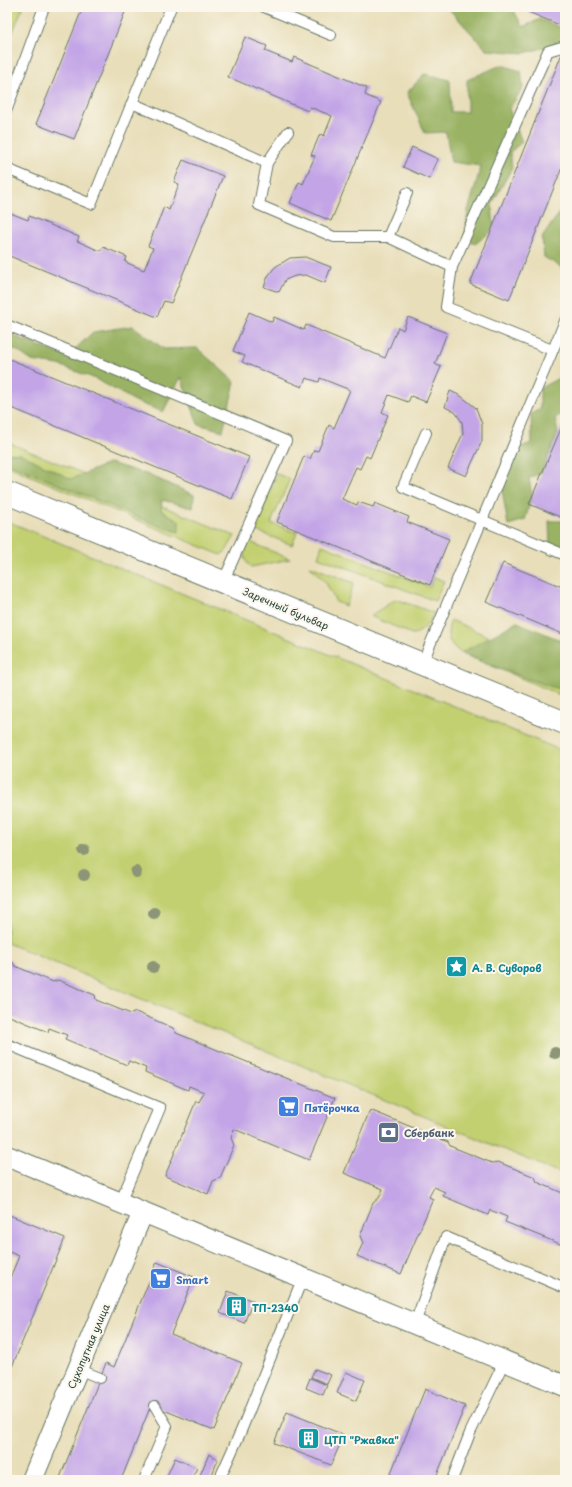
<svg xmlns="http://www.w3.org/2000/svg" width="572" height="1487" font-family="'Playpen Sans',sans-serif">
<style>
.green{fill:#c3d071;stroke:#718652}
.forest{fill:#9ab263;stroke:#5c784c}
.building{fill:#c2a4e7}
.lines{fill:none;stroke-linecap:round;stroke-linejoin:round}
.lane-casing{stroke:#657563;stroke-width:12}
.street-casing{stroke:#657563;stroke-width:22}
.secondary-casing{stroke:#657563;stroke-width:24}
.lane{stroke:#fff;stroke-width:10}
.street{stroke:#fff;stroke-width:20}
.secondary{stroke:#fff;stroke-width:22}
.tree{fill:#8c9576}
.labels{text-anchor:middle;dominant-baseline:central;stroke-width:4;stroke-linejoin:round;paint-order:stroke}
.street-label{font-size:10px;fill:#1f3d34;stroke:#fbf7ec}
.culture-label{font-size:10px;font-weight:bold;fill:#0d838f;stroke:#fbf7ec;text-anchor:start}
.shop-label{font-size:10px;font-weight:bold;fill:#366cbe;stroke:#fbf7ec;text-anchor:start}
.service-label{font-size:10px;font-weight:bold;fill:#4e5e75;stroke:#fbf7ec;text-anchor:start}
</style>
<rect width="100%" height="100%" fill="#fbf7ec"/>
<filter id="ink" filterUnits="userSpaceOnUse"><feTurbulence type="fractalNoise" baseFrequency=".025" numOctaves="2"/><feDisplacementMap in="SourceGraphic" scale="8" xChannelSelector="R" yChannelSelector="G"/><feConvolveMatrix kernelMatrix="1 2 1 2 8 2 1 2 1" color-interpolation-filters="sRGB"/></filter>
<filter id="wash" filterUnits="userSpaceOnUse"><feTurbulence type="fractalNoise" baseFrequency=".012" numOctaves="4" result="noise"/><feDisplacementMap in="SourceGraphic" scale="16" xChannelSelector="R" yChannelSelector="G"/><feGaussianBlur stdDeviation="0.9" result="paint"/><feColorMatrix in="noise" values="0 0 0 0 0 0 0 0 0 0 0 0 0 0 0 0 0 1.4 0 .05"/><feComposite in="paint" operator="in"/></filter>
<g filter="url(#wash)">
<rect width="100%" height="100%" fill="#e8deb9"/>
<path class="green" d="M7,7h16l-16,39z
M7,442l228,94 -9,15 -5,4 -214,-89z
M277,474l13,5 -19,44 26,10 -5,12 -38,-15z
M7,521l558,231v423l-558,-232z
M248,541l42,18 -39,8c-9,-8 -7,-16 -3,-26z
M322,545l108,42 4,-10 10,4 -9,20 -117,-44z
M310,566l44,17 -8,23 -10,-4 -10,-19z
M396,599l38,14c-5,9 -11,21 -22,21l-42,-18z
M451,620l114,50v27l-104,-44c-13,-10 -16,-17 -10,-33z"/>
<path class="forest" d="M447,7h65l11,20 17,-8 22,9 3,-6v20l-41,11 -37,-3z
M501,65l20,6 2,17 -14,21 13,33 -12,10 2,16 -20,36 2,25 -19,15 -10,-8 3,-25 13,-45 -30,-4 -5,-30 -21,1 -18,-40 17,-19 26,6 1,32h16v-32z
M559,213h6v58l-2,-3 -19,-11 -2,-19z
M133,326l31,23 33,-1 38,34 -12,49 -25,-7 -17,-47 -18,35 -26,-10 -41,-23 -37,-14 -27,-4 -16,-11 -9,-1v-16l60,24 26,-25z
M561,377l4,6v29l-10,6 3,15 -17,40 -12,5 3,18 -7,24 -17,5 -9,-53 16,-23 17,-6 -1,-29 9,-5v-21z
M7,453l14,1 50,25 39,-16 39,12 45,20 -1,13 -31,-8 -1,10 18,11v11l-15,-4 -157,-65z
M549,521h16v30l-15,-5z
M517,622l48,20v49l-37,-12 -67,-26z"/>
<g id="blocks">
<path class="building" d="M83,7h44l-53,132 -38,-15z
M516,7h49v11l-3,8z
M245,37l22,9 -2,5 27,11 2,-5 73,31 -2,7 16,7 -50,119 -41,-18 9,-21 4,2 12,-28 -4,-1 9,-21 4,2 8,-20 -22,-9 -2,4 -80,-34z
M563,51l2,1v108l-56,140 -39,-16z
M412,147l26,12 -9,20 -26,-12z
M183,160l40,16 -52,127 -7,-2 -7,16 -150,-62v-48l3,1 -2,4 20,8 1,-4 50,21 -2,4 23,10 3,-4 24,10 -2,5 19,8 9,-22 -5,-2 16,-39 5,3 10,-26 -5,-2z
M305,257l26,10 -6,16 -19,-8 -11,1 -10,4 -6,12 -15,-5 4,-11 7,-9 15,-9z
M249,312l23,10 2,-5 30,13 2,-5 79,33 13,-31 5,3 5,-13 39,16 -12,31 6,3 -15,35 -15,-6 -3,6 -19,-7 -7,17 6,3 -18,43 -4,-2 -6,13 -4,-2 -14,32 15,6 1,-3 15,5 2,-4 34,14 -2,5 42,17 -19,46 -153,-63 27,-66 6,3 4,-9 4,1 11,-26 5,3 16,-38 -30,-12 -1,4 -13,-4 -4,9 -60,-25 3,-6 -12,-5z
M7,358l242,99 -17,42 -225,-93z
M450,391l11,5 15,12 6,16v17l-16,35 -18,-8 15,-35 -1,-11 -7,-10 -10,-5z
M565,419v100l-36,-15z
M503,563l62,25v47l-79,-33z
M7,959l5,2 3,5 38,16 5,-2 37,15 1,5 35,14 5,-2 37,16 3,5 159,65 -26,62 -75,-31 -3,9 3,7 -14,33 -7,3 -5,13 -43,-18 31,-75 3,1 5,-10 -15,-6 -1,4 -43,-18 1,-4 -17,-7 -2,4 -62,-26 2,-4 -18,-7 -1,4 -41,-17z
M370,1110l78,32 2,4 42,17 6,-1 37,15 2,5 28,12v52l-60,-24 2,-5 -17,-7 -2,5 -45,-19 2,-4 -11,-5 -5,10 4,2 -32,75 -44,-18 6,-13 -3,-7 13,-33 6,-5 4,-9 -39,-16z
M7,1214l58,24 -58,141v-94l12,-29 -12,-5z
M157,1262l37,15 -23,57 71,29 -28,67 -63,-25 -30,75h-62l47,-117 8,4z
M228,1291l25,10 -9,22 -24,-10z
M315,1369l16,6 -4,9 -16,-7z
M346,1372l19,8 -9,21 -19,-8z
M310,1378l17,7 -4,10 -17,-7z
M425,1389l40,17 -30,74h-47z
M287,1412l57,23 -13,30 -57,-22z
M209,1454l9,5 -8,21h-12z
M175,1458l22,10 -6,12h-26z"/>
</g>
</g>
<g filter="url(#ink)">
<use href="#blocks" fill-opacity="0" stroke="#657563" stroke-width="1"/>
<g class="lines">
<defs>
<path id="lane" d="M264,7l67,28
M132,103l39,-96
M7,109l37,-102
M267,163l21,-31
M7,166v3l84,35 41,-101 135,60 -8,42 75,32h54l64,30 -6,40 106,43
M388,237l19,-44
M452,267l96,-216 17,-5
M7,325l279,116 -63,141
M426,433l-23,54 162,68
M422,664l143,-343
M7,1044l153,64 -40,95
M415,1323l31,-86 119,51
M78,1369l22,9
M144,1480l23,-54 -12,-20
M219,1480l22,-49 62,-154
M452,1480l18,-47 35,-73"/>
<path id="street" d="M7,1156l558,230
M32,1480l111,-268"/>
<path id="secondary" d="M7,493l558,230"/>
</defs>
<use href="#lane" class="lane-casing"/>
<use href="#street" class="street-casing"/>
<use href="#secondary" class="secondary-casing"/>
<use href="#lane" class="lane"/>
<use href="#street" class="street"/>
<use href="#secondary" class="secondary"/>
</g>
<g class="tree">
<circle cx="84" cy="850" r="6"/>
<circle cx="136" cy="872" r="6"/>
<circle cx="84" cy="875" r="6"/>
<circle cx="154" cy="913" r="6"/>
<circle cx="153" cy="967" r="6"/>
<circle cx="555" cy="1053" r="6"/>
</g>
</g>
<defs>
<symbol id="sight-square" viewBox="-11 -11 22 22"><rect x="-9" y="-9" width="18" height="18" rx="4" fill="#0f9aa8" stroke="#fbf7ec"/><path d="M0-6L1.8-2.2L6-1.7L2.9 1.2L3.7 5.4L0 3.3L-3.7 5.4L-2.9 1.2L-6-1.7L-1.8-2.2Z" fill="#fff"/></symbol>
<symbol id="supermarket-square" viewBox="-11 -11 22 22"><rect x="-9" y="-9" width="18" height="18" rx="4" fill="#3f7fe0" stroke="#fbf7ec"/><path d="M-6-5.5h2.5l.6 2H6L4.5 2H-2.5L-4.4-4H-6ZM-1.5 3.2a1.3 1.3 0 1 0 .1 0ZM3 3.2a1.3 1.3 0 1 0 .1 0Z" fill="#fff"/></symbol>
<symbol id="bank-square" viewBox="-11 -11 22 22"><rect x="-9" y="-9" width="18" height="18" rx="4" fill="#5c6f8a" stroke="#fbf7ec"/><path d="M-6-4H6V4H-6ZM0-2.3a2.3 2.3 0 1 0 0 4.6a2.3 2.3 0 1 0 0-4.6Z" fill="#fff"/></symbol>
<symbol id="building-square" viewBox="-11 -11 22 22"><rect x="-9" y="-9" width="18" height="18" rx="4" fill="#0f9aa8" stroke="#fbf7ec"/><path d="M-4-6H4V6H1V3H-1V6H-4ZM-2.5-4.3h1.7v1.8h-1.7ZM.8-4.3h1.7v1.8H.8ZM-2.5-1h1.7V.8h-1.7ZM.8-1h1.7V.8H.8Z" fill="#fff"/></symbol>
</defs>
<g fill-rule="evenodd">
<use href="#sight-square" x="444" y="954" width="25" height="25"/>
<use href="#supermarket-square" x="276" y="1094" width="25" height="25"/>
<use href="#bank-square" x="376" y="1120" width="25" height="25"/>
<use href="#supermarket-square" x="148" y="1266" width="25" height="25"/>
<use href="#building-square" x="224" y="1294" width="25" height="25"/>
<use href="#building-square" x="296" y="1426" width="25" height="25"/>
</g>
<g class="labels">
<g class="street-label">
<text transform="translate(286 608) rotate(23)">Заречный бульвар</text>
<text transform="translate(88 1346) rotate(-67)">Сухопутная улица</text>
</g>
<g class="culture-label">
<text x="472" y="967">А. В. Суворов</text>
<text x="252" y="1307">ТП-2340</text>
<text x="324" y="1439">ЦТП "Ржавка"</text>
</g>
<g class="shop-label">
<text x="304" y="1107">Пятёрочка</text>
<text x="176" y="1279">Smart</text>
</g>
<g class="service-label">
<text x="404" y="1132">Сбербанк</text>
</g>
</g>
<rect width="572" height="1487" fill="none" stroke="#fbf7ec" stroke-width="24"/>
</svg>
